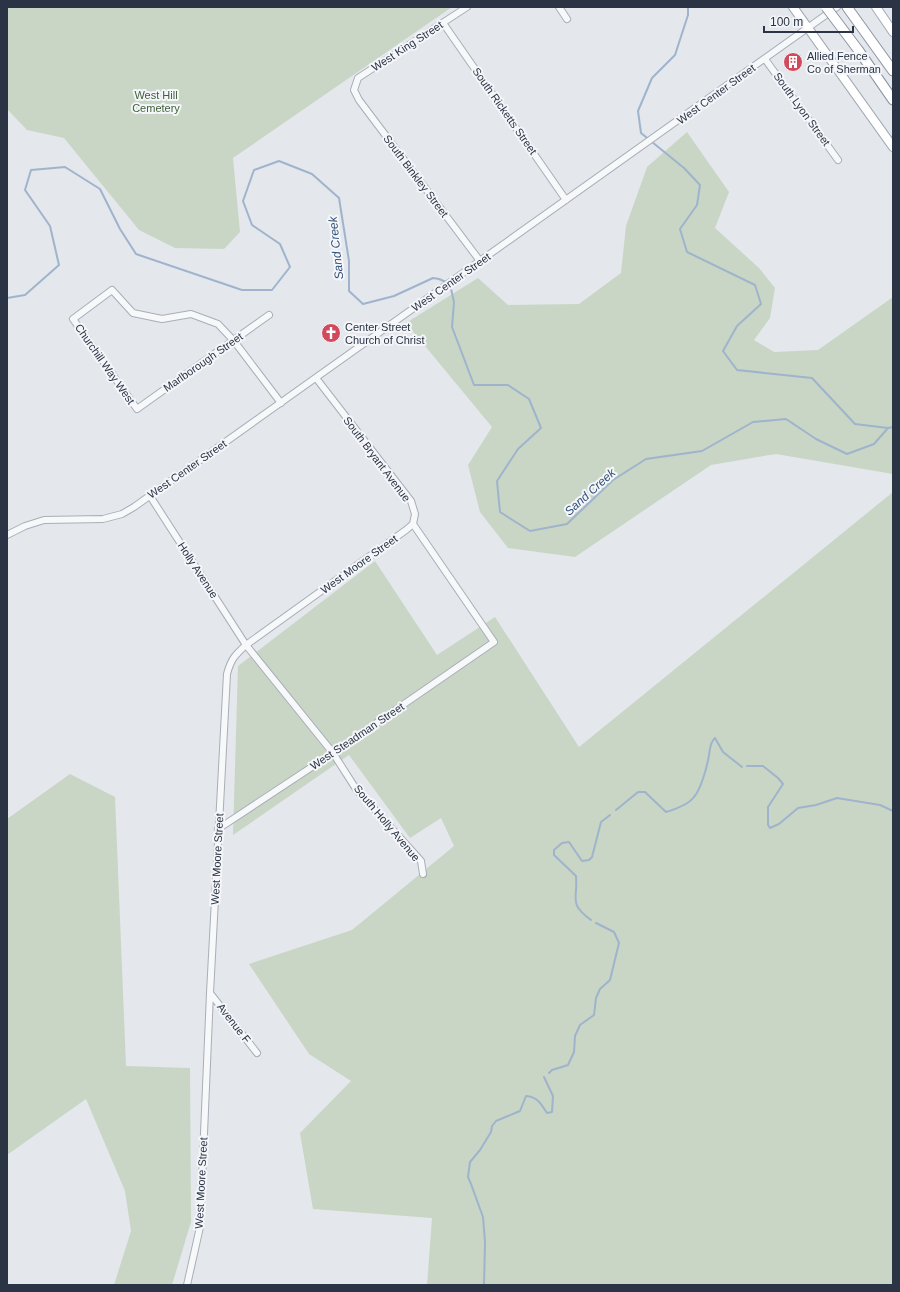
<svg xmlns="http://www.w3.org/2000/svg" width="900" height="1292" font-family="Arial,sans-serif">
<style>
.green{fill:#c9d6c5}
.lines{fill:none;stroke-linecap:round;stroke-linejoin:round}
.stream{stroke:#9fb4cc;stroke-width:2}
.minor-casing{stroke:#a9aeb7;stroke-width:8}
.major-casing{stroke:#a3abb8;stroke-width:10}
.highway-casing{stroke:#8b94a3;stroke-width:11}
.minor{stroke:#f7f8fa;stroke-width:6}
.major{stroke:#fff;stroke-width:8}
.highway{stroke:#fff;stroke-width:9}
.highway-bridge-casing{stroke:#8b94a3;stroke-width:11;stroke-linecap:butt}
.highway-bridge{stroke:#fff;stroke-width:9}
.labels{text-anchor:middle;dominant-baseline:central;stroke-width:4;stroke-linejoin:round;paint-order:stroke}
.street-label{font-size:11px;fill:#2b3445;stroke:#f4f6f9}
.poi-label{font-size:11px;fill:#2b3445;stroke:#f4f6f9;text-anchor:start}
.park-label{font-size:11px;fill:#3f6138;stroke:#f4f6f9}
.water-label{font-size:12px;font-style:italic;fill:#34527a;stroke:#f4f6f9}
</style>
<rect width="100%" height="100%" fill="#e4e7ec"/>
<path class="green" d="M7,7h445l-219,151 7,74 -16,17 -49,-1 -36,-18 -75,-92 -37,-8 -20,-21z
M687,132l42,60 -14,36 44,40 16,20 -5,30 -16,22 20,12 44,-2 75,-53v177l-117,-20 -65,11 -136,92 -67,-9 -28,-36 -12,-47 24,-38 -86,-104 72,-45 30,27 71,-1 42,-31 5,-47 21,-59z
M893,492v793h-466l5,-67 -119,-9 -13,-76 51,-52 -42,-27 -60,-90 103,-34 102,-84 -13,-28 -31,20 -61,-83 -116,80 5,-169 137,-105 62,94 58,-38 84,130z
M70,774l45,23 11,269 64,2 1,154 -19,63h-58l17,-54 -6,-40 -39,-92 -79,56v-336z"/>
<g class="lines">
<path class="stream" d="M688,7v8l-13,40 -23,23 -14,33 3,22 43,35 16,17 -3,20 -17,24 7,23 68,33 6,19 -24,22 -14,25 14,19 75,8 43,46 33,4 5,-1
M7,298l18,-3 34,-30 -9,-39 -25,-36 6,-20 34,-3 35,22 20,40 16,25 106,36h30l18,-23 -10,-23 -28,-19 -9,-24 11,-31 25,-9 33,13 27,24 10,63v30l14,13 31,-8 39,-18 6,1 7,3 5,7 3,13 -2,25 22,58h34l21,14 12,29 -23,21 -21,32 3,31 30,19 37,-7 46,-44 33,-21 56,-8 51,-29 33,-3 30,20 31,15 27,-10 14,-16
M747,766h16l15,12 5,6 -15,23v18l2,3 9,-4 19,-16 18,-3 21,-7 43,7 13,6
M616,810l22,-18h7l21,20c10,-3 22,-7 28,-15 7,-8 13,-30 15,-42 1,-6 1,-13 6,-17l8,14 19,15
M591,920c-23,-17 -13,-20 -15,-44l-22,-21v-5l8,-7 7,-1 13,19 7,-1 3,-3 9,-35 9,-7
M549,1073l3,-3 16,-5 6,-13 1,-16 5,-11 14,-10 2,-17 4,-9 10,-9 9,-37 -5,-11 -18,-9
M484,1285l1,-43 -2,-25 -12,-33 -3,-7 2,-15 10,-12 11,-18 1,-6 4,-5 24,-10 6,-15c12,1 15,8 21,17l5,-1 1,-16 -9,-19"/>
<defs>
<path id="minor" d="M467,7l-109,71 -4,12 5,10 121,161
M559,7l8,12
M443,23l123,177
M765,59l73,101
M269,315l-132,94 -64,-90 39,-29 21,23 29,6 29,-5 27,10 16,17 47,62
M150,496l96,149 87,108 23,36 65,72 2,13
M7,535l18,-9 19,-6 59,-1 19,-5 12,-7 703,-500
M218,829l115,-76 161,-111 -81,-118 2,-10 -4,-13 -95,-123
M210,993l47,60
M187,1285l13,-58 10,-234 17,-319c4,-15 8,-19 19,-29l160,-115 7,-6"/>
<path id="major" d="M793,7l100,140
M876,7l17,25"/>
<path id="highway" d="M847,7l46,64
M859,51l34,49"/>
</defs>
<use href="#minor" class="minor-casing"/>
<use href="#major" class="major-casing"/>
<use href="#highway" class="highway-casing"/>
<use href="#minor" class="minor"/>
<use href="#major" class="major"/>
<use href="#highway" class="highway"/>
<defs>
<path id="highway-bridge" d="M826,7l33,44"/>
</defs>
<use href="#highway-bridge" class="highway-bridge-casing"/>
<use href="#highway-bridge" class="highway-bridge"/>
</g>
<defs>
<symbol id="building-disc" viewBox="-11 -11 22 22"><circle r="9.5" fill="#d1495b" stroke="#f4f6f9"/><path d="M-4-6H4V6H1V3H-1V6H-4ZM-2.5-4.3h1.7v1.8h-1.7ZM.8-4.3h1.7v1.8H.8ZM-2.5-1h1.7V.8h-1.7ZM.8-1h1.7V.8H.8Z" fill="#fff"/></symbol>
<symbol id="church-disc" viewBox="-11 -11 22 22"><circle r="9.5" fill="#d1495b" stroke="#f4f6f9"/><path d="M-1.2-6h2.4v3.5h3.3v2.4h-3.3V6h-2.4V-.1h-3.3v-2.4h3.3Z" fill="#fff"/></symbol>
</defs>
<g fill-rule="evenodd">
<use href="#building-disc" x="782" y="51" width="22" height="22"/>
<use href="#church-disc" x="320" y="322" width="22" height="22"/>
</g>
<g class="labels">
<g class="street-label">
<text transform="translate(407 46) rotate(-33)">West King Street</text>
<text transform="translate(716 94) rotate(-36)">West Center Street</text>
<text transform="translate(802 109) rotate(54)">South Lyon Street</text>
<text transform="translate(505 111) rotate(55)">South Ricketts Street</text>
<text transform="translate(416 176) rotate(53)">South Binkley Street</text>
<text transform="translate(451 282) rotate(-35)">West Center Street</text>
<text transform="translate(203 362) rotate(-35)">Marlborough Street</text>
<text transform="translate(105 364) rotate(55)">Churchill Way West</text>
<text transform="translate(377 459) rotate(53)">South Bryant Avenue</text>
<text transform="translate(187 469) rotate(-35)">West Center Street</text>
<text transform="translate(359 564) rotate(-36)">West Moore Street</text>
<text transform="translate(198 570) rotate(57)">Holly Avenue</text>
<text transform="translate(357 736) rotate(-34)">West Steadman Street</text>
<text transform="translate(387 823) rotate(50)">South Holly Avenue</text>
<text transform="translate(217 859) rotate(-87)">West Moore Street</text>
<text transform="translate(234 1023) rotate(52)">Avenue F</text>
<text transform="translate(201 1183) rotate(-87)">West Moore Street</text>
</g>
<g class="poi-label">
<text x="807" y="56">Allied Fence<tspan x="807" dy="13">Co of Sherman</tspan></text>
<text x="345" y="327">Center Street<tspan x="345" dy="13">Church of Christ</tspan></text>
</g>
<g class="park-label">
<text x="156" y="95">West Hill<tspan x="156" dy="13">Cemetery</tspan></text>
</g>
<g class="water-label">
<text transform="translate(336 248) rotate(-96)">Sand Creek</text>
<text transform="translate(590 492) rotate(-42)">Sand Creek</text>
</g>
</g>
<rect width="900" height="1292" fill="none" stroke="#2b3445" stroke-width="16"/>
<path d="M764 26v6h89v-6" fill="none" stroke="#2b3445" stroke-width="2"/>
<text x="770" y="26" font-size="12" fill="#2b3445" stroke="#f4f6f9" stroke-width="3" paint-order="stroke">100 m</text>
</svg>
